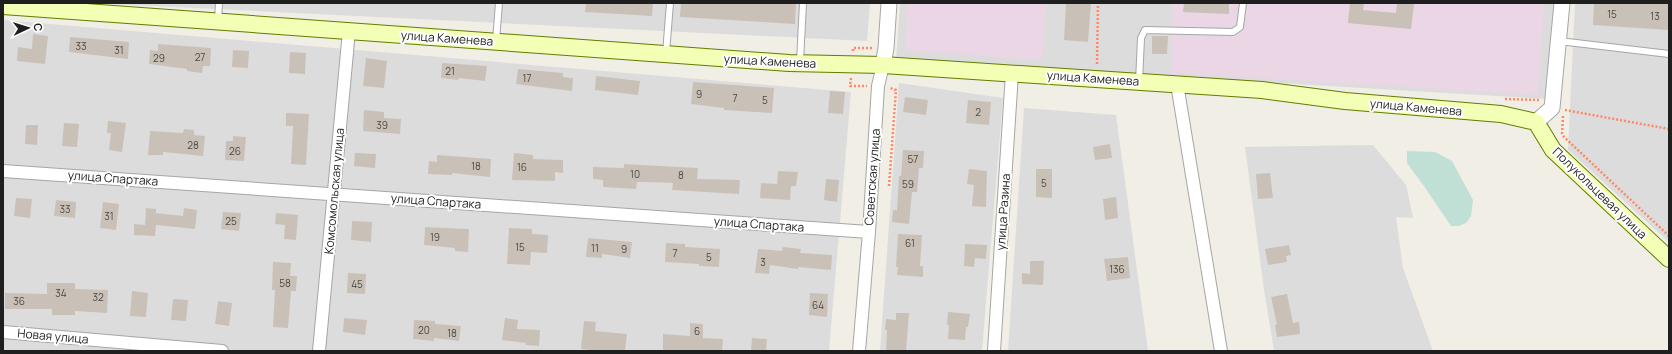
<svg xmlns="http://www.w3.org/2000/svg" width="1672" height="354" font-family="Manrope,sans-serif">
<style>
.residential{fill:#dddcdc}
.industrial{fill:#ead6e4}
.wetland{fill:#c0e0d5}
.building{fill:#c9c1b7}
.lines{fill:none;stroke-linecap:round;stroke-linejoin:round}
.service-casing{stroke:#a6a6a6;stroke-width:8}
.minor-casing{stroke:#a6a6a6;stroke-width:14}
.tertiary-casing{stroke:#a6a6a6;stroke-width:17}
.secondary-casing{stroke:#627c00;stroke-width:18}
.path{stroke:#ff8767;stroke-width:2.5;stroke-dasharray:2 2;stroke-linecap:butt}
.service{stroke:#fff;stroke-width:6}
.minor{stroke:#fff;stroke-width:12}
.tertiary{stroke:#fff;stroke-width:15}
.secondary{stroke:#f3ffb4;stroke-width:16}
.labels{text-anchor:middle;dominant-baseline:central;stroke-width:4;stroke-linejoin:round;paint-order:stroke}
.number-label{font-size:10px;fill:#4a4845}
.street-label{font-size:12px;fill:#1f1f1f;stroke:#fff}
</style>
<rect width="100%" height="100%" fill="#f1eee5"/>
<path class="residential" d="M90,3h780l-3,38z
M900,3h656l-10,96 -650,-39z
M1575,3h94v239l-101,-92z
M3,20l848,72 -22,259h-826z
M899,83l104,15 -21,253h-102z
M1024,108l92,7 32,236h-140z
M1373,145l33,40 7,33 -17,-1 7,51 30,83h-159l-10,-61 -19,-143z"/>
<path class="industrial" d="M908,3h138l-4,57 -137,-10z
M1173,3h371l-6,92 -367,-22z"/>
<path class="wetland" d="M1407,151l28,1 17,9 21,39 -2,16 -5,7 -7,3h-8l-27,-40 -17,-23z"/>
<path class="building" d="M586,3h67l-1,13 -67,-4z
M681,3h115l-1,21 -115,-7z
M1066,3h25l-3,39 -24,-2z
M1184,3h45v11l-46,-2z
M1350,3h14l-1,7 33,3 1,-10 17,1 -3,25 -63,-6z
M1594,3l75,1v26l-76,-5z
M33,34l15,2 -3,28 -28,-3 1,-14 14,2z
M1152,36h16l-1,18h-15z
M70,37l59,5 -1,17 -59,-7z
M158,44l53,4 -1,18h-7l-1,7 -15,-2v-2l-38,-5 1,-14 8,1z
M233,50l16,1 -1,17 -16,-1z
M290,52l16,1 -1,21 -16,-1z
M366,58l21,3 -3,27 -21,-2z
M442,63l45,3 -2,15 -26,-3 -1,2 -17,-2z
M518,69l45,4v4l10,1 -1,13 -56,-7z
M596,76l44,5 -2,14 -43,-5z
M693,82l81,6 -2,25 -48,-3v-2l-33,-4z
M830,91l15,1 -2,22 -15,-1z
M905,97l23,3 -2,15 -23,-3z
M968,100l23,2 -2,23 -23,-2z
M364,110l20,2v6l17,1 -1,15 -37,-3z
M286,113l23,1 -3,51 -15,-1 2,-38h-7z
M108,121l18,2 -4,29 -13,-2 2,-17h-4z
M64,123l15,1 -2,23 -15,-1z
M26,125h12l-1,20 -12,-1z
M184,129l10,1v5l11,1 -2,20 -40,-4v3h-15l2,-24 33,2z
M233,136l13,1 -2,24 -19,-1 1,-19h7z
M1110,144l2,14 -17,2 -2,-13z
M903,150l21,1 -1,17h-4l-2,24h-5l-3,32 -17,-2 1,-12h4l2,-34h2z
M355,153l21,1 -1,14 -21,-2z
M514,153l19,2v4l30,1v13l-8,-1v9l-43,-1z
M437,155l54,4 -1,18 -38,-4v2l-24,-1 1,-13 8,1z
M624,164l74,4 -1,11 43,1 -1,14 -67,-4 1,-7 -27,-1h-9l-1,7 -33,-2v-7l-10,-1v-12l31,1z
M969,169l18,2 -1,36 -14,-1 2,-21 -7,-1z
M1036,169h16v29l-16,-1z
M778,171l20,1 -2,14h-5l-1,14 -30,-2 1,-15 16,1z
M1270,173l3,25 -15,1 -2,-25z
M826,179l13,1 -2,22 -13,-2z
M1116,197l2,21 -13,2 -2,-21z
M16,198l16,1 -2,19 -16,-2z
M56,200l20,2 -1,16 -21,-2z
M103,202l16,2 -3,26 -16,-2z
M146,208l10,1v4l27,3 1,-8 13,2 -2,19 -39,-4 -1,11 -21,-1v-11l11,1z
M223,212l18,1 -2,18 -18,-2z
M276,213l22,2 -2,25 -12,-1 1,-14 -10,-1z
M352,221l20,1 -1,20 -20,-2z
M425,227l44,2 -1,23 -13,-1v-3l-31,-3z
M509,228l23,1v5l16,1 -1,18 -16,-1 -1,13 -23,-1z
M898,234l24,1 -2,31h3v11l-26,-2 1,-8h-2z
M588,238l44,4 -2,16 -28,-4v4l-16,-1z
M666,243l19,1v3l35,2 -1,18 -20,-1v-2l-34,-2z
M965,244l22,1 -1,14 -11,-1 -1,9 -10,-1z
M1289,245l2,10 -5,1 1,6 -19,3 -3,-16z
M783,247l18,2 -1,4 32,2 -1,15 -33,-3v2l-28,-4 -1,9 -14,-1 3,-24 24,2z
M1128,257l2,21 -23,3 -3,-22z
M1030,261h14l-1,24 -21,-1v-11l8,1z
M273,262l18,1 -1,13h7l-1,15h-5l-3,37 -15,-1 2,-37h-3z
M348,273l18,1 -1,20 -18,-1z
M47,283h28v6l33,1 -1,23 -32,-2v4h-23v-6h-47v-16l42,1z
M132,291l16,2 -2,24 -16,-1z
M810,293l18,1 -1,23 -18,-2z
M1287,294l6,29 6,-1 1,12 -23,3 -2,-12h2l-6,-28z
M173,299l15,1 -2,21 -15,-1z
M218,301l14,2 -3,23 -14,-2z
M948,312l22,2 -2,13h-2l-1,13 -17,-1 1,-14h-2z
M896,313h13l-3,38h-20l1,-21h-2l1,-11 10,1z
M344,318l23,2 -2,15 -22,-3z
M505,318l13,2 -1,9 23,1 -1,16 -13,-1v-2l-24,-3z
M414,320l21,1v3l26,2 -2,15 -25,-3v3l-21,-2z
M584,321l12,1 -1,9 32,3 -2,17h-26l-18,-2z
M690,323l13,1v14l20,1 -1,12h-59v-17l27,2z
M752,338l15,1 -1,12h-15z"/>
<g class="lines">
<defs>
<path id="service" d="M218,21l1,-18
M496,41l3,-38
M1559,41l110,13
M666,53l4,-50
M800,62l3,-59
M1139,82l2,-44 4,-8 88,2 7,-5 3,-24"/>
<path id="minor" d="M1177,84l44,267
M3,171l866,61
M3,332l219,19
M319,351l30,-320
M859,351l10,-119 9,-146 5,-21
M994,351l18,-278"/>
<path id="tertiary" d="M883,65l3,-17 3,-45
M1536,122l16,-14 10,-105"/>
<path id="secondary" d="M3,6l786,57 94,2 379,25 83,11 156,13 35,8 17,28 116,109"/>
</defs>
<use href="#service" class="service-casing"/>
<use href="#minor" class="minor-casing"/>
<use href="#tertiary" class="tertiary-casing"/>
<use href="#secondary" class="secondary-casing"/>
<path class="path" d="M853,51v-3h20
M1097,64l1,-61
M851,78l-1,8h17
M1505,99l34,1
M1565,110l104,19
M1563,116l-1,17 2,4 105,99
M889,186l7,-96 -6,-2"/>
<use href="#service" class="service"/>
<use href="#minor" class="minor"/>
<use href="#tertiary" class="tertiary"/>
<use href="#secondary" class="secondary"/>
</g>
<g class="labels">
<g class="number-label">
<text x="1612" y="14">15</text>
<text x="1655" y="16">13</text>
<text x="81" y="46">33</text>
<text x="119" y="50">31</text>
<text x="200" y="57">27</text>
<text x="159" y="58">29</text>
<text x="450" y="71">21</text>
<text x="527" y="78">17</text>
<text x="699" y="94">9</text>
<text x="735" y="98">7</text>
<text x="765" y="100">5</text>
<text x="978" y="112">2</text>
<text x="382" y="125">39</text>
<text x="193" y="145">28</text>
<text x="235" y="151">26</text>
<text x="913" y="159">57</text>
<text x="476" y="166">18</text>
<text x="522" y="167">16</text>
<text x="635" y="174">10</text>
<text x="681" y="175">8</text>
<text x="1044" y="183">5</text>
<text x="908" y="184">59</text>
<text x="65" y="209">33</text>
<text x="109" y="216">31</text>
<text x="231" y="221">25</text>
<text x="435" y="237">19</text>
<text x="910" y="243">61</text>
<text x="520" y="247">15</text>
<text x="595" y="248">11</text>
<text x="624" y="249">9</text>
<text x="675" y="253">7</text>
<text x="709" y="257">5</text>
<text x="763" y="262">3</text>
<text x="1117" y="269">136</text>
<text x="285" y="283">58</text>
<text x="357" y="284">45</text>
<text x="61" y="293">34</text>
<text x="98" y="297">32</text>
<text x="19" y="301">36</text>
<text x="818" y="305">64</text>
<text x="424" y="330">20</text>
<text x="697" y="331">6</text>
<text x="452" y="333">18</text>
</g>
<g class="street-label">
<text transform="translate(447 38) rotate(4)">улица Каменева</text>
<text transform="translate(770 61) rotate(3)">улица Каменева</text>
<text transform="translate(1093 78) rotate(4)">улица Каменева</text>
<text transform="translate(1416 107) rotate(5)">улица Каменева</text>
<text transform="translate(872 177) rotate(-86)">Советская улица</text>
<text transform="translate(113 178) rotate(4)">улица Спартака</text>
<text transform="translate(334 191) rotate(-85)">Комсомольская улица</text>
<text transform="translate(1600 193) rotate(44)">Полукольцевая улица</text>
<text transform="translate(436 201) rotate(4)">улица Спартака</text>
<text transform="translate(1003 212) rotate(-86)">улица Разина</text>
<text transform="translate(759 224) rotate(4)">улица Спартака</text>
<text transform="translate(53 336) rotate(5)">Новая улица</text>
</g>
</g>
<rect width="1672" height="354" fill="none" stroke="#1f1f1f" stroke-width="8"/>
<g transform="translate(28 28) rotate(86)" stroke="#ffffff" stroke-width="3" paint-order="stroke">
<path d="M0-3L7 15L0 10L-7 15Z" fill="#1f1f1f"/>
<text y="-6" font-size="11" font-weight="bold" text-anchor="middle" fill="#1f1f1f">С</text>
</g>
</svg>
